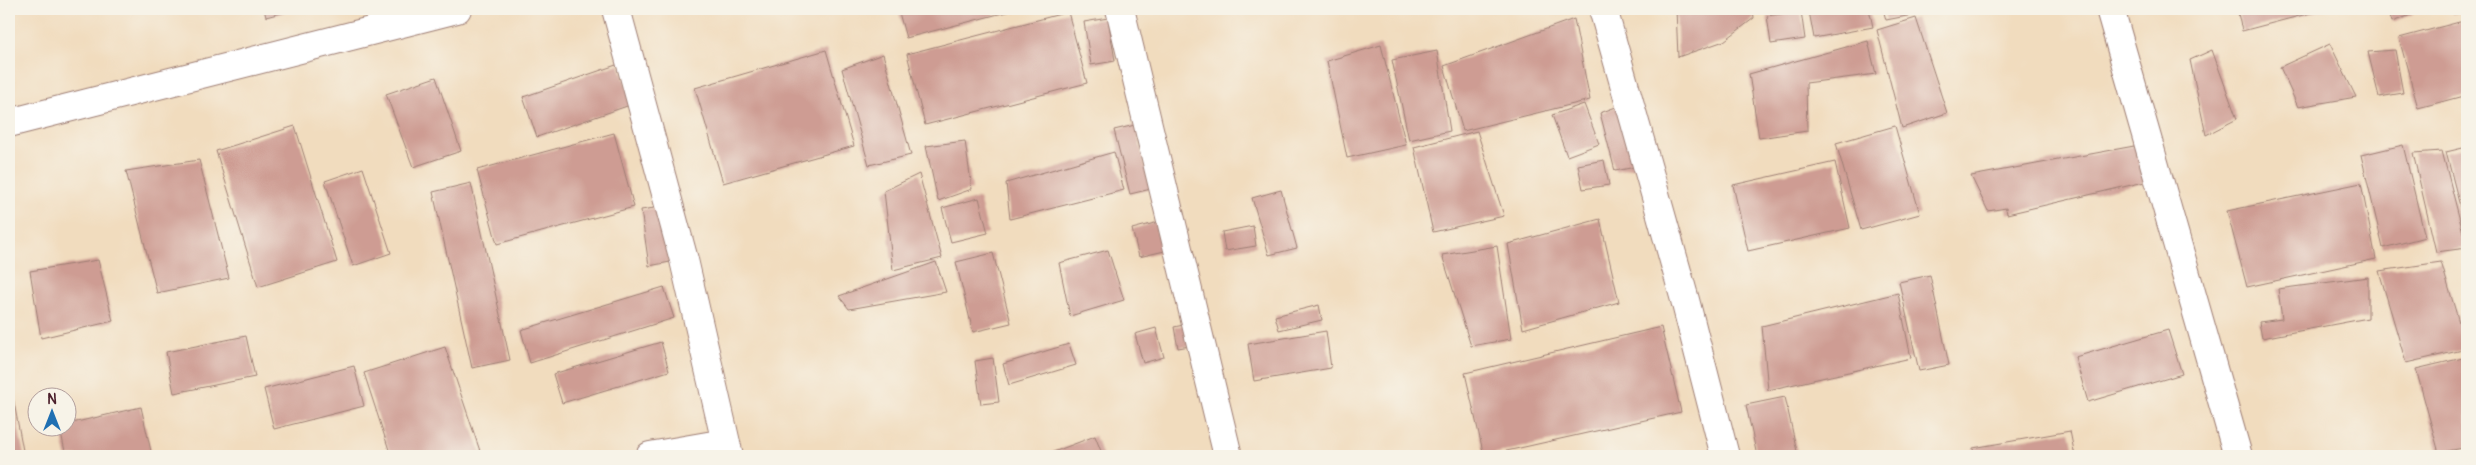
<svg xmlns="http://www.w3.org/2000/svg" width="2476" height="465" font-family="Pangolin,sans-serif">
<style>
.building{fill:#ce9c93}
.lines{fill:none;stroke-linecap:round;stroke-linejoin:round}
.minor-casing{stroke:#9e7e74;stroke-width:30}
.minor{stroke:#fff;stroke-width:28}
</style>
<rect width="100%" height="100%" fill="#f7f3e8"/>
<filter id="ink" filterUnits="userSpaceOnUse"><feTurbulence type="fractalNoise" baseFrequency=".02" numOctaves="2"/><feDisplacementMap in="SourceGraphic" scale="10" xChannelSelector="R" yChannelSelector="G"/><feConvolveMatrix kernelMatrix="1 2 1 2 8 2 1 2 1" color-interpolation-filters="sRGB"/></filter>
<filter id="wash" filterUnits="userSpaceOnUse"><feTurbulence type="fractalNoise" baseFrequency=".0096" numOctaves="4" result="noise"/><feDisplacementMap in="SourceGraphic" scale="20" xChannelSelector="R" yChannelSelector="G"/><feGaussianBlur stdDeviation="1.12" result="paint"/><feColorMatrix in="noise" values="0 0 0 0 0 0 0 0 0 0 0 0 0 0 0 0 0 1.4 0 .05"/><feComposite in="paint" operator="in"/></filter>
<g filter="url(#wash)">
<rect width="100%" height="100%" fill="#f1dcbe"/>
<g id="blocks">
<path class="building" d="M264,9h32l-30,8z
M898,9h120l-112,29z
M1676,9h77l1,9 -30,23 -46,16z
M1824,9h45l4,18 -59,11 -5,-27z
M1883,9h55v1l-52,10z
M2237,9h89l-84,22z
M2388,9h39l-35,13z
M2452,9h15v1l-14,4z
M1801,11l4,28 -34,5 -4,-28z
M1068,12l19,71 -162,42 -18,-71z
M1108,18l7,43 -24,4 -7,-43z
M1916,18l31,95 -45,15 -25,-98z
M1574,19l16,81 -127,31 -19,-65z
M2467,20v75l-49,13 -19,-70z
M1868,41l8,33 -70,9 1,48 -48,7 -10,-64z
M2330,44l26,53 -58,10 -18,-40z
M1381,45l25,100 -59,13 -20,-97z
M826,50l28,96 -131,37 -28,-95z
M2212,50l25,69 -31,16 -16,-75z
M2395,50l8,43 -24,4 -11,-45z
M1437,51l13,80 -41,9 -17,-80z
M883,54l28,101 -42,10 -27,-96z
M619,64l14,40 -96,33 -14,-40z
M436,77l25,74 -48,16 -27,-73z
M1629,102l17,63 -31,6 -15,-58z
M1584,104l15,40 -32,12 -15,-41z
M1135,125l16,64 -21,5 -16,-64z
M295,126l42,136 -79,25 -42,-136z
M1895,126l25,88 -59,16 -25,-87z
M1477,131l27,85 -71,16 -19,-85z
M614,133l20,74 -137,37 -20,-74z
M965,141l7,48 -34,12 -12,-55z
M2145,144l8,36 -146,34 -1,-6 -18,3 -17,-35z
M2403,145l22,92 -42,11 -22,-93z
M2467,147v87l-21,-82z
M2442,151l25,97 -31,4 -23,-99z
M1114,152l10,38 -114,29 -4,-36z
M199,160l30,118 -72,15 -31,-122z
M1604,160l5,25 -26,4 -5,-24z
M1835,162l15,66 -102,23 -15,-66z
M363,168l28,85 -38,13 -28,-85z
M919,174l23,84 -49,12 -9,-79z
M471,183l39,177 -38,8 -39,-176z
M2361,183l15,76 -129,28 -20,-76z
M1281,190l16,58 -28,7 -17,-57z
M979,198l9,35 -37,9 -9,-34z
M661,207l9,55 -21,4 -8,-56z
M1600,219l19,83 -96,27 -15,-85z
M1166,220l7,29 -34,8 -7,-28z
M1253,226l3,20 -31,5 -3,-19z
M1497,246l14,93 -40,7 -29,-91z
M1108,250l16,50 -54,16 -11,-53z
M993,253l18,70 -38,9 -17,-70z
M98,260l15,61 -72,17 -11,-67z
M936,262l10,30 -97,17 -10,-13z
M2441,262l26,87 -61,14 -27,-92z
M1930,275l19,90 -30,6 -20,-89z
M2368,277v41l-106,20 -3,-16 23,-3 -4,-30z
M664,287l10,31 -144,45 -9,-33z
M1898,293l13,65 -143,32 -6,-64z
M1319,305l3,15 -43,10 -4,-14z
M1193,323l3,22 -18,3 -4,-21z
M1661,327l20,85 -197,44 -19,-83z
M1156,328l8,29 -21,6 -8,-29z
M2168,330l14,44 -94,28 -13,-45z
M1326,331l5,37 -77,13 -6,-37z
M246,336l9,41 -81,16 -8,-41z
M661,342l8,29 -107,32 -9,-29z
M1069,344l7,21 -67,20 -6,-21z
M445,347l36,107 -8,2h-82l-27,-83z
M2467,357v90l-28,6 -23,-84z
M993,358l6,44 -18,2 -6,-43z
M354,366l10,40 -90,23 -10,-40z
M13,397l11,59h-15v-58z
M1785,397l13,59h-41l-11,-51z
M141,407l11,49h-86l-6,-28h8v-4z
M2070,431l5,25h-101l-1,-8z
M1095,436l8,20h-60z"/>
</g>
</g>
<g filter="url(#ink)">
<use href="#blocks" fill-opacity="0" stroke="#9e7e74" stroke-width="1"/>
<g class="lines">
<defs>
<path id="minor" d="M616,9l68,251 45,196
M1120,9l108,447
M1603,9l82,291 40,156
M2110,9l128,447
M9,123l448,-114
M650,456l75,-13"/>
</defs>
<use href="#minor" class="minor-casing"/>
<use href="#minor" class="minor"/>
</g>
</g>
<rect width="2476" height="465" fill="none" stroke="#f7f3e8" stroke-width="30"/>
<g transform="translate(52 412)"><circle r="24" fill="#f7f3e8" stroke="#b29e9c"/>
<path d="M0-4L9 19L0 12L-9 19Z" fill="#1f6fb2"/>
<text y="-8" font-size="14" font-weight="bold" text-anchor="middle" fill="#4a1f2b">N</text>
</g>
</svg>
